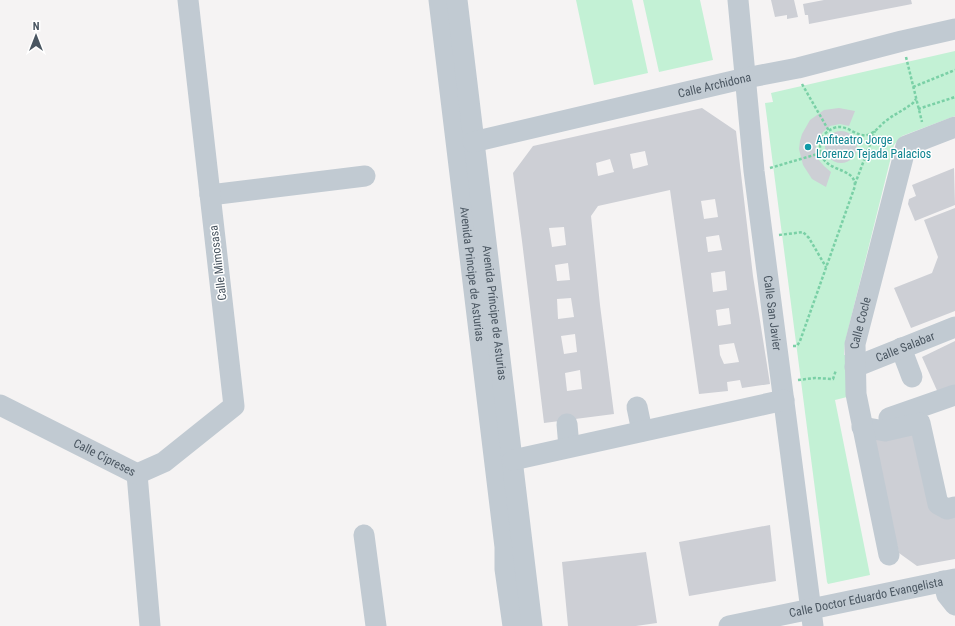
<svg xmlns="http://www.w3.org/2000/svg" width="955" height="626" font-family="'Roboto Condensed',sans-serif">
<style>
.green{fill:#c3f1d5}
.building{fill:#cdcfd5;fill-rule:evenodd}
.lines{fill:none;stroke-linecap:round;stroke-linejoin:round}
.path{stroke:#7ad0a6;stroke-width:2.5;stroke-dasharray:3 2;stroke-linecap:butt}
.minor{stroke:#c1cad2;stroke-width:21}
.culture-dot{fill:#0f9aa8;stroke:#fff;stroke-width:1.5}
.labels{text-anchor:middle;dominant-baseline:central;stroke-width:3;stroke-linejoin:round;paint-order:stroke}
.street-label{font-size:12px;fill:#4a5661;stroke:#fff}
.culture-label{font-size:12px;fill:#0d838f;stroke:#fff;text-anchor:start}
</style>
<rect width="100%" height="100%" fill="#f5f3f3"/>
<path class="green" d="M576,0h56l16,73 -54,12z
M643,0h57l13,60 -54,12z
M955,51v65l-53,20 -8,9 -49,197 -1,13h2l1,42 -12,3 35,175 -42,9 -1,-2 -62,-479 8,-1 -2,-9z"/>
<path class="building" d="M771,0h23l4,17 -11,2v-4l-12,2z
M824,0h87l1,4 -103,20 -1,-9h-3l-2,-11z
M702,108l34,23 17,145 17,108 -28,4 -2,-8 -13,2 1,9 -29,3 -29,-204 -72,16 -7,10 9,89 14,109 -70,9 -22,-182 -9,-68 20,-27zM645,151l3,14 -15,4 -3,-15zM610,159l4,13 -16,4 -2,-13zM715,199l3,18 -14,2 -3,-18zM564,227l2,18 -14,2 -3,-19zM719,235l3,15 -14,2 -2,-15zM568,263l2,17 -13,1 -2,-16zM725,271l2,19 -14,2 -2,-19zM571,298l3,19 -16,2 -1,-20zM729,308l2,16 -13,2 -2,-16zM575,334l2,18 -13,2 -3,-18zM734,343l5,19 -15,2 -4,-9 -1,-10zM580,370l2,19 -15,2 -2,-18z
M839,108l16,3 -6,15 -9,-2 -10,2 -7,6 -5,8 -2,5 2,14 6,7 7,6 -5,15 -14,-8 -9,-14 -4,-16 1,-8 2,-7 8,-14 14,-10z
M825 147a16 16 0 1 1 32 0a16 16 0 1 1-32 0Z
M954,168l1,37 -40,16 -7,-17 1,-5 7,-3 -4,-11z
M955,208v103l-44,17 -17,-40 38,-15 6,-16 -14,-37z
M955,341v49l-16,5 -17,-38z
M917,423l21,81 17,3v52l-38,7 -18,-13 -28,-115z
M770,525l6,56 -87,15 -10,-54z
M646,552l11,71 -21,3h-68l-6,-64z"/>
<g class="lines">
<path class="path" d="M906,57l16,65
M802,84l27,47
M913,87l42,-17
M918,109l37,-12
M770,168l51,-15
M855,184l20,-53
M779,235l24,-3 6,6 17,29
M793,346h4l3,-5 55,-155c0,-21 -34,-12 -35,-38 0,-6 2,-12 7,-16 19,-15 28,9 43,2 7,-3 11,-10 17,-14 8,-6 17,-10 26,-17l3,-4
M798,380l17,-2 18,1 3,-9"/>
<g class="minor">
<path id="s1" d="M439,0l66,547v22l8,57"/>
<path id="s2" d="M457,0l75,626"/>
<path id="s3" d="M738,0l16,171 59,455"/>
<path id="s4" d="M473,142l273,-64 52,-10 104,-27 53,-12"/>
<path d="M210,195l155,-19"/>
<path d="M901,348l11,29"/>
<path id="s5" d="M855,367l100,-40"/>
<path id="s6" d="M0,405l137,69 13,152"/>
<path d="M637,407l5,24"/>
<path d="M889,418l66,-23"/>
<path d="M567,424l2,23"/>
<path d="M862,427l23,4 35,-8 18,81 9,5 8,-2"/>
<path d="M513,460l271,-60"/>
<path d="M137,474l27,-12 70,-56 -46,-406"/>
<path d="M364,535l12,91"/>
<path id="s7" d="M889,555l-33,-161 -1,-50 51,-198 49,-19"/>
<path d="M943,581l4,14 8,10"/>
<path id="s8" d="M729,626l226,-47"/>
</g>
</g>
<circle class="culture-dot" cx="808" cy="147" r="4"/>
<g class="labels">
<g class="street-label">
<text stroke="none"><textPath href="#s4" startOffset="248">Calle Archidona</textPath></text>
<text transform="translate(218 263) rotate(-97)">Calle Mimosasa</text>
<text stroke="none"><textPath href="#s1" startOffset="276">Avenida Principe de Asturias</textPath></text>
<text stroke="none"><textPath href="#s2" startOffset="315">Avenida Príncipe de Asturias</textPath></text>
<text stroke="none"><textPath href="#s3" startOffset="315">Calle San Javier</textPath></text>
<text stroke="none"><textPath href="#s7" startOffset="236">Calle Cocle</textPath></text>
<text stroke="none"><textPath href="#s5" startOffset="54">Calle Salabar</textPath></text>
<text stroke="none"><textPath href="#s6" startOffset="117">Calle Cipreses</textPath></text>
<text stroke="none"><textPath href="#s8" startOffset="140">Calle Doctor Eduardo Evangelista</textPath></text>
</g>
<g class="culture-label">
<text x="816" y="140">Anfiteatro Jorge<tspan x="816" dy="14">Lorenzo Tejada Palacios</tspan></text>
</g>
</g>
<g transform="translate(36 36)" stroke="#ffffff" stroke-width="3" paint-order="stroke">
<path d="M0-3L7 15L0 10L-7 15Z" fill="#4a5661"/>
<text y="-6" font-size="11" font-weight="bold" text-anchor="middle" fill="#4a5661">N</text>
</g>
</svg>
